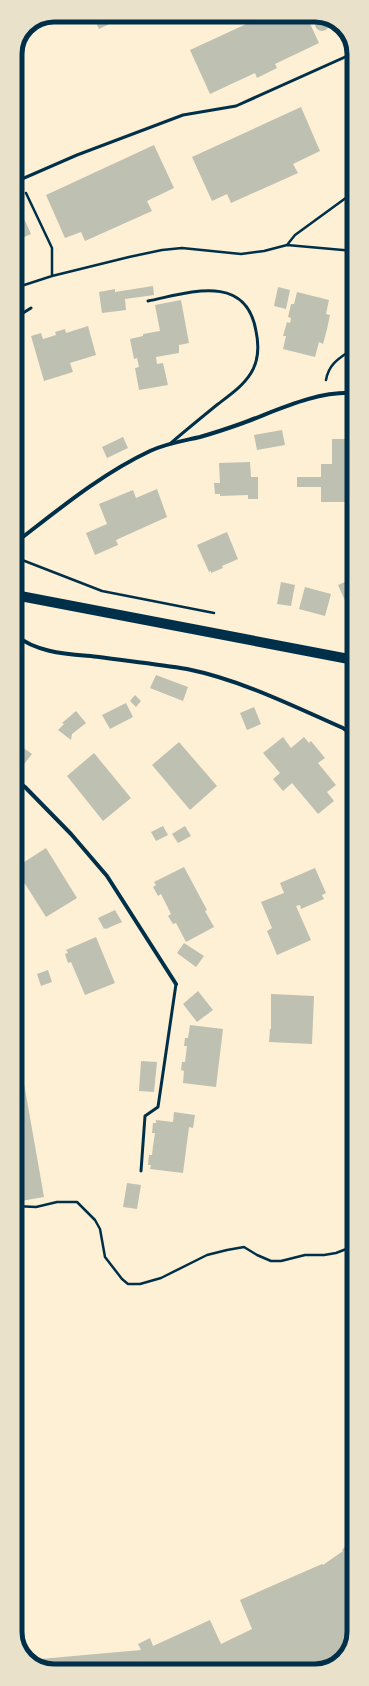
<svg xmlns="http://www.w3.org/2000/svg" width="369" height="1686" font-family="'Golos Text',sans-serif">
<style>
.building{fill:#bec0b2}
.lines{fill:none;stroke-linecap:round;stroke-linejoin:round}
.path{stroke:#003049;stroke-width:2.5}
.service{stroke:#003049;stroke-width:3}
.minor{stroke:#003049;stroke-width:4}
.primary{stroke:#003049;stroke-width:10}
.rim{fill:none;stroke:#003049;stroke-width:5}
</style>
<rect width="100%" height="100%" fill="#fdf0d5"/>
<path class="building" d="M92,15h29l1,3 -23,11z
M266,15h40l13,28 -44,21 2,4 -20,10 -2,-5 -45,21 -20,-44z
M315 24a7 7 0 1 1 14 0a7 7 0 1 1-14 0Z
M301,107l19,44 -27,13 5,9 -67,30 -4,-9 -15,7 -20,-44z
M154,145l20,43 -27,13 5,10 -67,30 -4,-9 -16,6 -19,-43z
M15,199l16,35 -16,7z
M153,286l1,9 -29,4 1,11 -24,3 -3,-21 16,-3v3z
M278,287l12,3 -4,19 -12,-3z
M297,292l32,8 -3,14 4,1 -3,14 -4,15 -4,-2 -4,15 -32,-8 3,-13h-3l4,-14 3,1 1,-5 -3,-1 3,-13h3z
M181,300l8,43 -10,2v8l-23,4 1,7 6,-1 5,22 -29,5 -4,-22 4,-1 -2,-9 -3,1 -4,-20 13,-3v-2l17,-3 -5,-26z
M88,326l8,29 -26,8 3,9 -29,9 -13,-45 10,-3 2,6 13,-4 -1,-3 10,-3 1,4z
M282,430l3,15 -28,5 -3,-15z
M123,437l5,11 -21,10 -5,-11z
M332,439h19l-1,17h4v36h-8v10h-25v-15h-24v-10h24v-13h11z
M250,462l1,15h7v22h-10v-4l-28,1v-2h-5l-1,-11h6l-1,-20z
M157,489l10,28 -51,23 2,5 -23,10 -9,-22 21,-9 -8,-20 34,-14 3,8z
M227,532l11,27 -16,7 1,2 -12,5v-2l-2,1 -12,-27z
M354,578v35l-3,1 -13,-29z
M281,582l14,3 -4,21 -14,-2z
M305,587l26,7 -6,22 -26,-7z
M156,675l32,12 -5,14 -33,-13z
M135,695l6,6 -5,6 -6,-6z
M126,703l7,14 -23,12 -8,-14z
M254,707l7,17 -14,6 -7,-17z
M76,711l10,12 -14,11 -1,6 -13,-10 6,-6 -2,-1z
M283,737l8,11 13,-11 5,6 2,-2 14,17 -7,5 18,22 -9,7 7,9 -16,13 -26,-31 -9,8 -10,-12 7,-6 -17,-20z
M15,742l17,12 -11,14 -6,-5z
M179,742l38,44 -27,24 -38,-45z
M94,753l37,45 -28,23 -36,-45z
M163,826l5,9 -12,6 -5,-9z
M185,826l6,10 -13,7 -6,-9z
M46,848l31,50 -31,19 -31,-49z
M184,867l23,43 -2,1 9,16 -28,15 -10,-19 -3,1 -5,-8 3,-2 -10,-20 -3,2 -5,-9 3,-2 -2,-3z
M315,868l11,25 -4,2 2,4 -23,10 -1,-4 -4,1 15,34 -34,15 -10,-24 5,-3 -11,-26 23,-9 -4,-10z
M115,910l7,12 -16,7v-1l-2,1 -6,-11z
M96,937l19,46 -30,12 -14,-33 -3,1 -3,-9 3,-1 -2,-3z
M184,943l20,13 -8,11 -19,-14z
M48,970l4,12 -11,4 -4,-12z
M198,991l15,19 -16,12 -14,-18z
M271,994l43,2 -2,48 -43,-2 1,-13h1z
M190,1025l33,4 -7,58 -33,-4 1,-12 -3,-1 1,-8h3l2,-16h-3l1,-8h3z
M19,1055l25,142 -29,5v-146z
M141,1061l16,1 -3,30 -15,-1z
M174,1112l21,3 -2,13 -4,-1 -6,46 -33,-4 1,-4h-3l1,-10h3l1,-9 2,-13h-3l1,-10h3v-3l17,2z
M127,1183l14,2 -4,24 -14,-2z
M354,1537v95l-10,25 -24,14h-270l-10,-5v-7l101,-9 -3,-6 12,-6 3,8 57,-26 11,24 31,-15 -12,-29 82,-36 1,1 20,-14 -1,-1z"/>
<g class="lines">
<path class="path" d="M352,192l-2,-15 4,-17
M26,193l26,55v28
M287,245l8,-10 59,-43
M15,288l37,-12 77,-19 33,-7 20,-2 59,6 23,-3 23,-6 67,6
M326,380c3,-17 14,-22 28,-32
M17,558l85,33 112,22
M15,1206l21,1 21,-5h20l18,18 5,9 5,28 17,22 6,5h12l21,-6 46,-23 20,-5 17,-3 13,8 14,6h10l24,-6h19l12,-2 18,-7"/>
<path class="service" d="M15,182l62,-27 106,-40 53,-9 118,-53
M148,301c40,-8 98,-29 108,30 3,14 3,29 -5,42 -8,13 -21,22 -33,31 -16,13 -32,26 -47,39
M15,318l16,-10
M141,1171l4,-55 13,-9 18,-123"/>
<path class="minor" d="M15,543c43,-33 86,-69 135,-92 17,-8 33,-10 50,-14 14,-4 29,-9 43,-14 35,-13 73,-32 111,-30
M15,635c24,19 55,19 84,22 29,4 59,7 88,12 54,11 106,37 156,59l11,8
M15,779l10,8 46,47 36,42 69,108"/>
<path class="primary" d="M15,595l339,65"/>
</g>
<path d="M0 0H369V1686H0ZM54 22H315A32 32 0 0 1 347 54V1632A32 32 0 0 1 315 1664H54A32 32 0 0 1 22 1632V54A32 32 0 0 1 54 22Z" fill="#e9e1ca" fill-rule="evenodd"/>
<path class="rim" d="M54 22H315A32 32 0 0 1 347 54V1632A32 32 0 0 1 315 1664H54A32 32 0 0 1 22 1632V54A32 32 0 0 1 54 22Z"/>
</svg>
